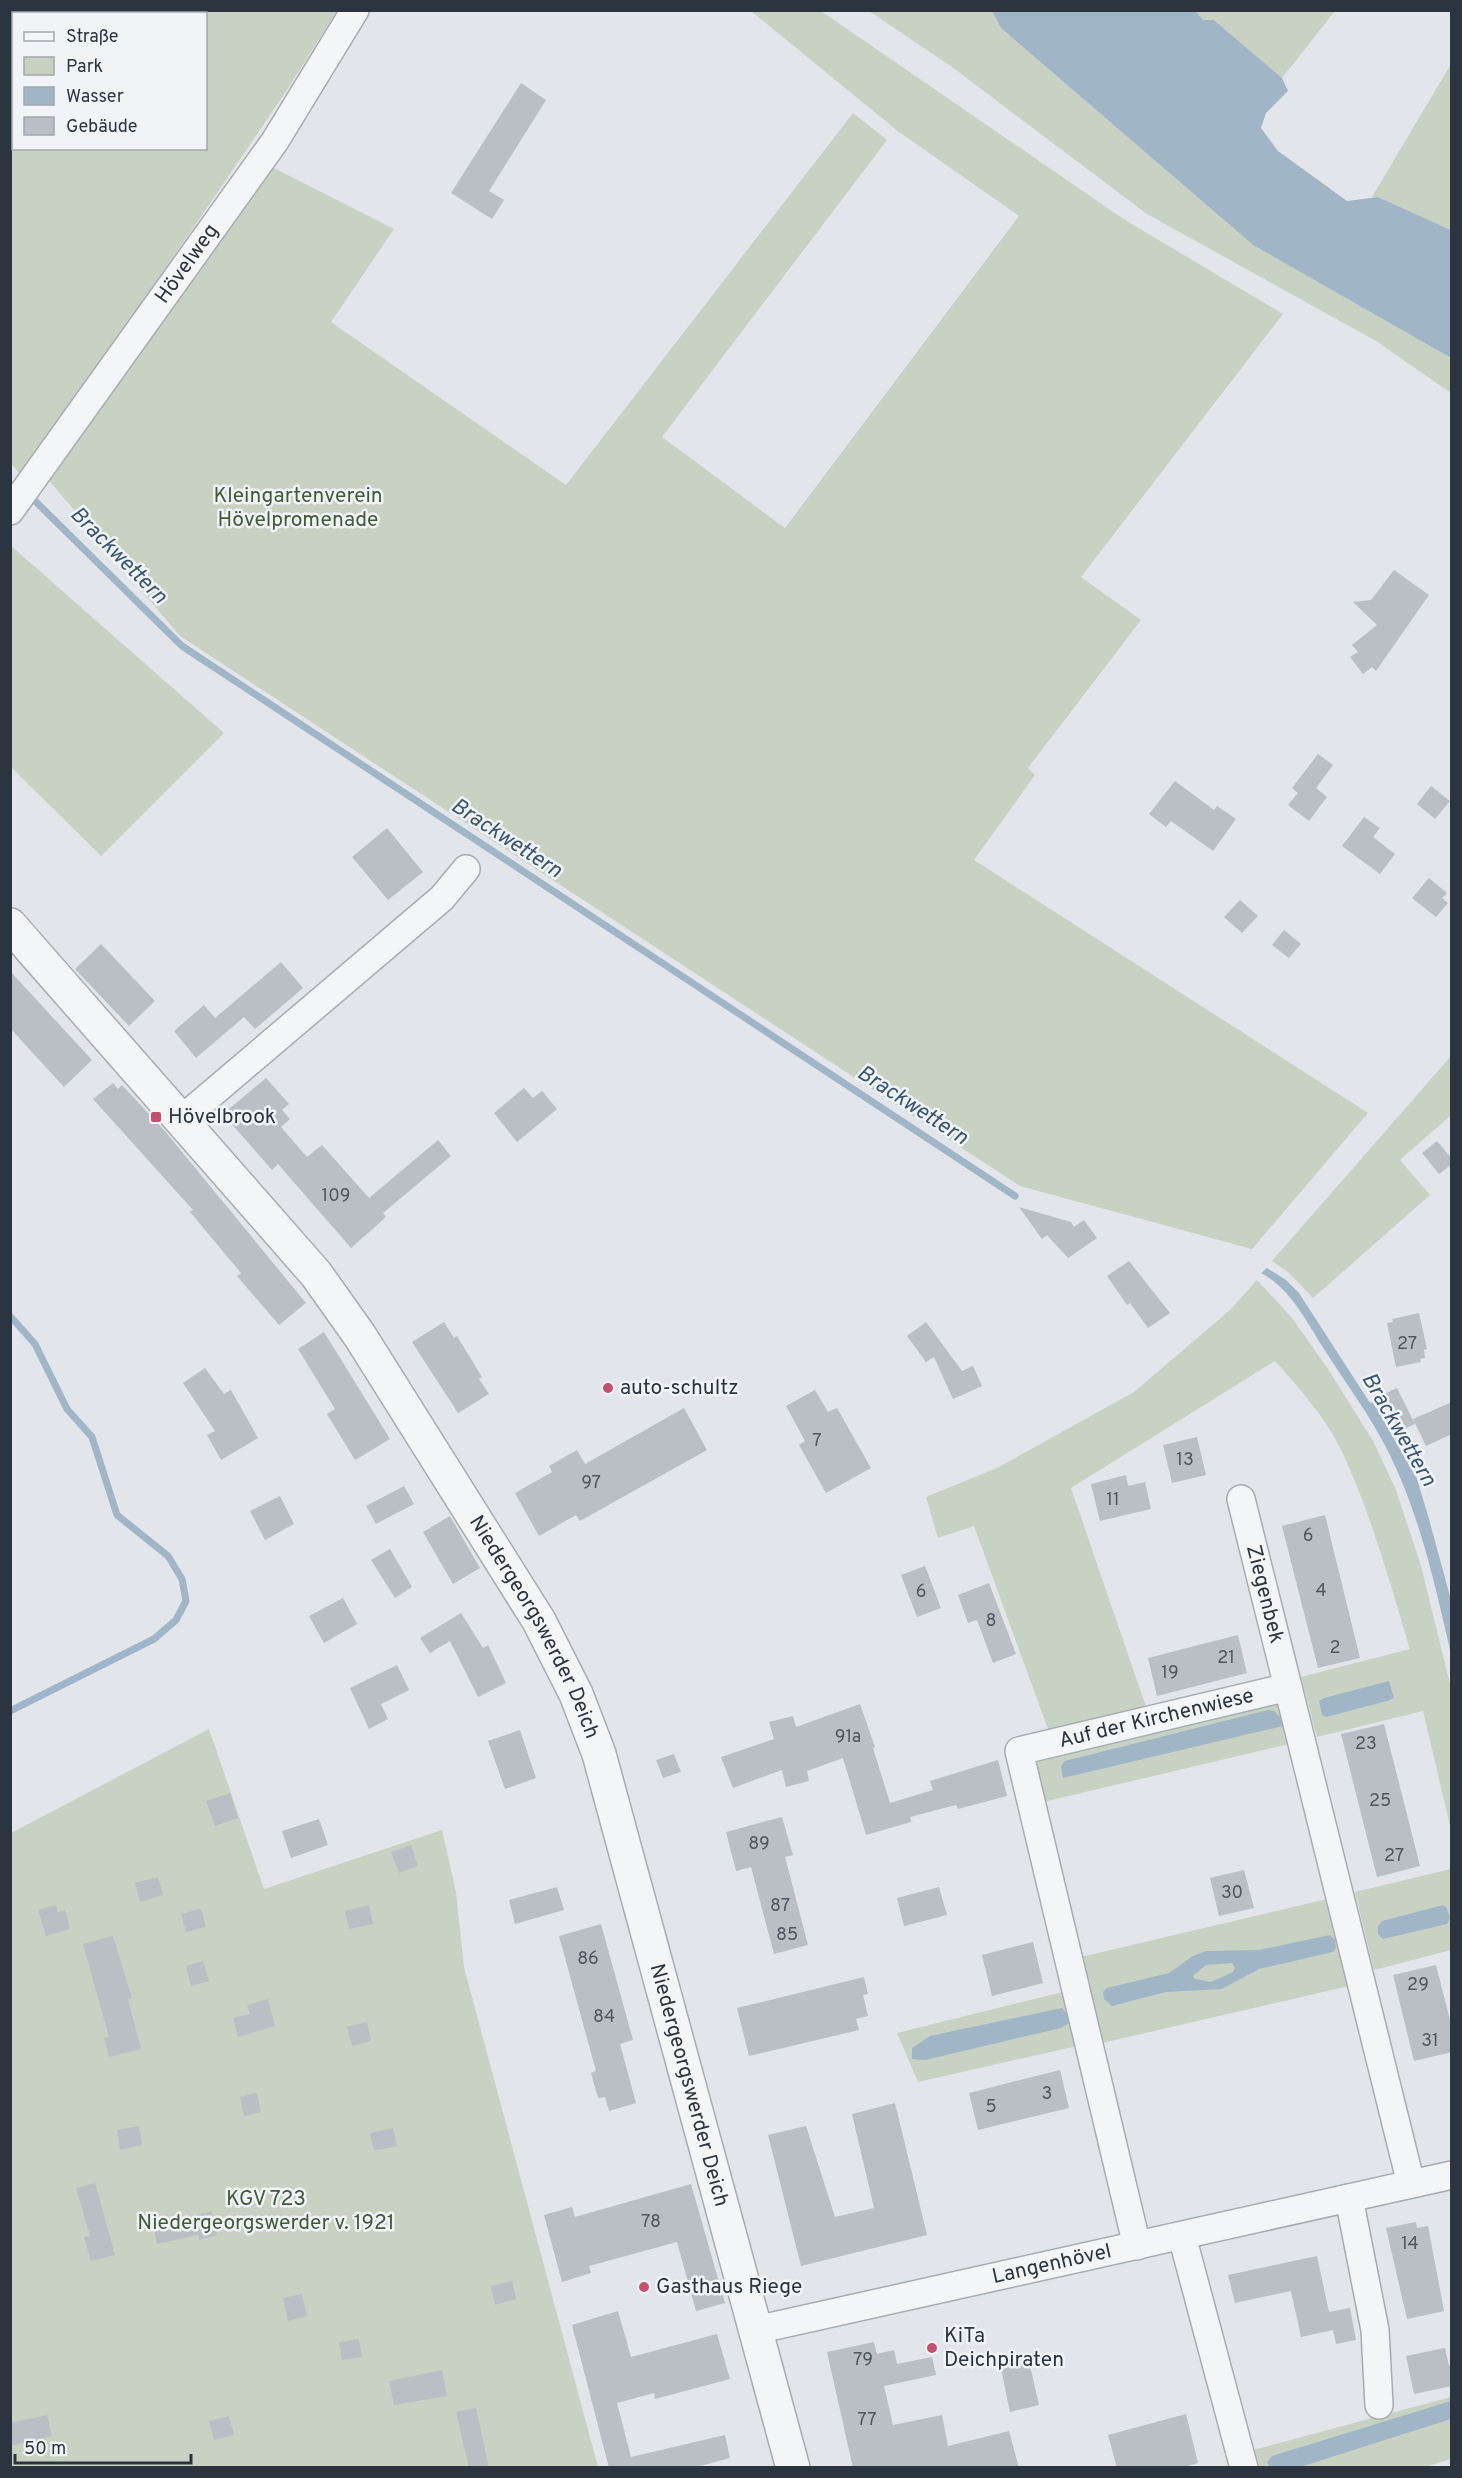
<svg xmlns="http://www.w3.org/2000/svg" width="1462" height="2478" font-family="Overpass,sans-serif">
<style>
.green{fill:#c8d2c3;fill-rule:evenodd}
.water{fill:#a0b6c6;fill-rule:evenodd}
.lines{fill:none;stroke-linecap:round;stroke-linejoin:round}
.stream{stroke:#a0b6c6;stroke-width:7}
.building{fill:#b9bfc5}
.minor-casing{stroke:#a7acb3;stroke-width:30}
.tertiary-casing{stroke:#a7acb3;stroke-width:36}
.minor{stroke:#f4f5f7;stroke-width:27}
.tertiary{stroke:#f4f5f7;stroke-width:33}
.poi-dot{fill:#c3516d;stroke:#f1f4f6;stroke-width:2}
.labels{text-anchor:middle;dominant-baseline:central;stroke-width:5;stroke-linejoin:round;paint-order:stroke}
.number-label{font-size:18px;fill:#4e5760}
.street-label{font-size:21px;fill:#2b343f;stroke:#f1f4f6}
.park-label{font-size:21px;fill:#435a3a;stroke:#f1f4f6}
.poi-label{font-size:21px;fill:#2b343f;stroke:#f1f4f6;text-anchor:start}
.water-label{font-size:22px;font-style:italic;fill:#395670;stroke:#f1f4f6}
</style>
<rect width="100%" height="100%" fill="#e2e5e9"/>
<path class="green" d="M10,11h327l-54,85 -260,382 -13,-16zM14,14h192v134h-192z
M751,11h70l304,209 158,94 -202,263 60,43 -113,148 7,7 -61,85 394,253 -116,136 -232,-63 -840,-550 -133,-158 225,-311 122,62 -63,93 235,163 287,-372 34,27 -225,297 123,91 234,-312 -120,-84z
M869,11h123l9,17 252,217 198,113v35l-75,-52 -229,-127 -195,-147z
M1195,11h140l-53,67 -68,-58h-11z
M1451,64v166l-73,-33h-6z
M10,545l214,188 -123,123 -90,-89z
M1451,1056v59l-51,45 30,35 -117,103 -25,-26 -16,-11z
M1257,1280l35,38 36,51 45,72 23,49 25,76 30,122v142l-28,-119 -106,26 -16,-60 109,-28c-20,-65 -38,-133 -67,-195 -16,-35 -43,-65 -68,-93l-204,127 75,219 -98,22 -74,-203 -36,12 -12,-41 73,-30 135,-75 96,-82z
M1277,1699l12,45 -246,58 -10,-43z
M209,1729l55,160 178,-59 14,62 8,75 134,500 -587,1v-635z
M1451,1869v81l-77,20 -19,-78z
M1327,1899l22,87 -247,57 -21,-86z
M1063,1992l14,54 -159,36 -21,-49z
M1451,2397v62l-27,8h-166l-5,-17z"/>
<path class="water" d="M1195,10l8,10h11l68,58 6,13 -22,22 -5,15 17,23 69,50 31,-4 73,33v128l-198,-113 -252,-217 -9,-17z
M1267,1268l19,12 13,13 71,110 3,-1 44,77 12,40 22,81v54c-17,-73 -33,-149 -70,-216 -17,-31 -38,-59 -57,-89 -18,-28 -33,-60 -63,-76z
M1389,1681l5,17 -7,3 -61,16 -4,-2 -3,-14 5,-3z
M1268,1710l6,1 6,6 3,9 -220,52 -2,-12 4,-5z
M1443,1905l4,3 3,10 -3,6 -64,15 -5,-5v-8l4,-5z
M1330,1935l5,5 1,8 -3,4 -74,17 -37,20 -56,3 -54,14 -8,-7 -1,-7 4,-4 62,-15 24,-17 13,-5 53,-1zM1232,1963l3,5 -2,4 -22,10 -16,-3 -2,-3 13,-11z
M1062,2008l7,8v7l-8,5 -136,32 -13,-1v-11l18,-12z
M1451,2401v18l-151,48h-30l-3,-5 5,-6z"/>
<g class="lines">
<path class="stream" d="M29,495l153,151 833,550
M10,1316l25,28 32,65 25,28 25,78 51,41 14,23 4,22 -10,19 -22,19 -144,72"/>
</g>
<path class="building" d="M521,83l25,17 -57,91 15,9 -12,19 -41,-26z
M1394,570l35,25 -53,76 -4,-4 -9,7 -13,-17 8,-5 -6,-7 25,-20 -24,-23 18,-2z
M1318,754l15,11 -17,23 11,9 -18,24 -21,-16 10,-12 -6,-5z
M1175,781l39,29 3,-4 19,13 -23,32 -42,-30 -5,6 -17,-13z
M1431,786l19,15 -15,18 -18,-15z
M1364,817l16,11 -7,9 22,17 -15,20 -38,-28z
M387,828l36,44 -35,28 -36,-43z
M1429,878l18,15 -5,5 6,5 -12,14 -24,-19z
M1240,900l18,16 -16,17 -18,-16z
M1284,930l17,14 -12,14 -17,-13z
M101,944l54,57 -26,25 -54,-57z
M281,962l22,26 -48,41 -11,-12 -48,41 -22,-27 30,-26 11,13z
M10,971l82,89 -28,27 -54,-59z
M266,1078l23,26 -7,6 8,9 -9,8 26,30 15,-12 47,53 69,-58 13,16 -68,57 3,4 -35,31 -73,-84 -6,6 -49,-56z
M113,1083l5,6 4,-4 42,45 142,173 -27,22 -42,-49 4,-3 -51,-61 3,-2 -100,-111z
M524,1088l9,10 9,-7 15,18 -40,33 -23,-29z
M1437,1141l15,18v5l-13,10 -17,-21z
M1019,1207l52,15 3,5 10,-7 13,18 -29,20 -21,-23 -5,4z
M1129,1261l41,52 -22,15 -18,-25 -3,2 -20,-29z
M1419,1313l8,36 -3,1 1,8 -5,1 1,3 -25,5 -9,-44 6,-1 -1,-3z
M444,1322l10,16 3,-2 25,41 -3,2 10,15 -31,19 -46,-71z
M926,1322l36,49 11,-5 9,20 -29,13 -19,-42 -8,5 -19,-26z
M324,1332l66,107 -35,21 -28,-46 8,-5 -37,-60z
M205,1368l19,26 7,-4 27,48 -37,22 -14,-25 8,-4 -32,-48z
M1397,1388l18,36 -17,8 -18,-36z
M815,1390l13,22 9,-4 34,60 -45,25 -27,-48 6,-4 -19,-35z
M1452,1402v32l-26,12 -13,-27z
M684,1408l23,42 -127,71 -4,-6 -37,21 -24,-43 37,-21 -3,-6 28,-16 8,14z
M1197,1437l9,38 -34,8 -9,-38z
M1126,1475l2,11 17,-4 6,27 -51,12 -9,-37z
M404,1486l10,18 -38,20 -10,-18z
M280,1496l14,28 -29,16 -15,-29z
M1325,1515l35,143 -42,10 -36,-142z
M450,1516l30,52 -27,16 -30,-52z
M390,1549l22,38 -17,11 -24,-38z
M925,1566l16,42 -24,9 -16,-42z
M989,1583l27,71 -23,9 -16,-43 -9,3 -10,-28z
M343,1598l14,26 -33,19 -15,-27z
M461,1613l22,35 5,-3 18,38 -28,14 -28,-56 -20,12 -10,-15z
M1238,1635l9,38 -90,23 -9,-38z
M397,1665l12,25 -28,14 7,15 -19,10 -19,-41z
M860,1704l15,43 -2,1 17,55 43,-13 -3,-9 68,-21 9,36 -49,13 -2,-4 -46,12 1,5 -45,13 -23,-77 -36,13 2,10 -23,6 -4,-17 -49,18 -12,-31 53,-18 -5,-17 24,-6 3,11z
M1384,1724l36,142 -43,11 -36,-143z
M520,1730l16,48 -31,11 -17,-48z
M674,1754l7,18 -18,6 -7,-18z
M230,1793l8,25 -23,8 -9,-25z
M782,1817l11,38 -8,2 23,88 -34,9 -23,-87 -15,4 -10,-39z
M319,1819l9,26 -37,13 -9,-27z
M411,1845l7,21 -19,7 -8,-21z
M1244,1870l10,38 -35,8 -9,-38z
M158,1877l5,18 -23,7 -5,-19z
M557,1887l7,23 -49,14 -6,-24z
M939,1887l8,28 -43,11 -7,-28z
M56,1905l2,7 7,-2 5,19 -24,7 -8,-26z
M369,1905l4,19 -24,5 -4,-18z
M201,1909l5,18 -20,5 -5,-18z
M601,1924l32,116 -13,4 16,59 -27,8 -4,-14 -7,1 -7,-25 5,-2 -37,-135z
M113,1936l19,62 -4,1 13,50 -32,8 -5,-19 5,-1 -26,-93z
M1033,1942l10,41 -51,13 -10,-41z
M203,1961l6,20 -18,5 -5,-20z
M1436,1965l16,63v24l-38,9 -21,-86z
M864,1977l4,17 -5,1 5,21 -12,3 3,11 -110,26 -12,-48z
M268,1999l7,27 -37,11 -5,-19 17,-4 -3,-9z
M367,2022l4,19 -19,5 -5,-19z
M1060,2070l9,38 -91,22 -9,-37z
M257,2093l4,19 -17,4 -4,-19z
M895,2103l32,132 -126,31 -33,-131 38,-9 29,91 39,-9 -22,-94z
M139,2126l3,19 -22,5 -3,-20z
M393,2128l4,18 -23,5 -4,-18z
M95,2183l20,72 -24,6 -7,-24 6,-1 -14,-48z
M691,2184l34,119 -29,8 -19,-69 -88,24 2,7 -29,9 -18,-67 28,-8 3,10z
M211,2211l6,24 -18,5 -1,-5 -41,9 -3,-16z
M1416,2222l1,6 11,-2 16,85 -37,8 -21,-91z
M1317,2256l12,56 21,-4 6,32 -20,4 -3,-14 -32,7 -10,-46 -56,12 -7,-28z
M512,2281l4,18 -21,6 -4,-19z
M302,2294l5,22 -19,5 -5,-23z
M618,2311l13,46 86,-23 13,45 -75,20 -1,-6 -37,10 14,54 94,-22 5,23 -37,10h-84l-37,-143z
M359,2339l3,18 -20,3 -3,-18z
M874,2342l3,12 17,-4 3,14 35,-7 4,18 -52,11 9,39 49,-10 6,31 61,-15 10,37h-166l-26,-116z
M1445,2348l4,18 3,-1v21l-38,8 -8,-38z
M1028,2357l11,48 -29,7 -10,-48z
M442,2370l5,26 -53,9 -5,-24z
M476,2408l13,60h-20l-13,-56z
M1186,2414l12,49 -18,5h-63l-9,-33z
M47,2415l5,21 -42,10v-23z
M229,2416l5,19 -20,5 -5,-19z"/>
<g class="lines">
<defs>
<g id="minor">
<path id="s1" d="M10,511l265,-370 80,-131"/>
<path d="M182,1119l260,-221 24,-29"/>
<path id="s2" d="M1241,1499l47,188"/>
<path d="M1349,2198l26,132 4,75"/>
<path d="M1182,2236l62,232"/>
<path id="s3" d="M1137,2246l-118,-495 269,-64 123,497"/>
<path id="s4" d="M756,2330l696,-155"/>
</g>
<g id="tertiary">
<path id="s5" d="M10,925l306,349 44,62 179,285 37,73 23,60 194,714"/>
</g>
</defs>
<use href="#minor" class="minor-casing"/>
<use href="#tertiary" class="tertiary-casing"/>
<use href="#minor" class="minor"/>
<use href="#tertiary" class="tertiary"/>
</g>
<g class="poi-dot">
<rect x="150" y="1111" width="12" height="12" rx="3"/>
<circle cx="608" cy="1388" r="6"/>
<circle cx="644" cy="2287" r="6"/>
<circle cx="932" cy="2348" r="6"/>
</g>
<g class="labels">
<g class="number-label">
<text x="336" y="1196">109</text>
<text x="1407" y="1344">27</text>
<text x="817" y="1441">7</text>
<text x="1185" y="1460">13</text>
<text x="591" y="1483">97</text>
<text x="1113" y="1500">11</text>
<text x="1308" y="1536">6</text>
<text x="1321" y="1591">4</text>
<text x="921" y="1592">6</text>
<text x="991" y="1621">8</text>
<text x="1335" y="1648">2</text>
<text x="1226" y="1658">21</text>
<text x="1170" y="1673">19</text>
<text x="848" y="1737">91a</text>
<text x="1366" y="1744">23</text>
<text x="1380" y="1801">25</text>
<text x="759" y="1844">89</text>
<text x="1394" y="1856">27</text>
<text x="1232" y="1893">30</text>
<text x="780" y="1906">87</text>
<text x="787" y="1935">85</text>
<text x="588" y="1959">86</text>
<text x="1418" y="1985">29</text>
<text x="604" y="2017">84</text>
<text x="1430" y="2041">31</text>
<text x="1047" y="2094">3</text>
<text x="991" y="2107">5</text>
<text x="651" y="2222">78</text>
<text x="1410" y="2244">14</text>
<text x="863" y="2360">79</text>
<text x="867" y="2420">77</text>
</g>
<g class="street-label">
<text stroke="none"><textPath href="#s1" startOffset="304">Hövelweg</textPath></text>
<text stroke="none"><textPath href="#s2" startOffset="98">Ziegenbek</textPath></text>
<text stroke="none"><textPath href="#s5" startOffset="880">Niedergeorgswerder Deich</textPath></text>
<text stroke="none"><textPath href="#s3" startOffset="650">Auf der Kirchenwiese</textPath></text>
<text stroke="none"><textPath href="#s5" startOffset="1366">Niedergeorgswerder Deich</textPath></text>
<text stroke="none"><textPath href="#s4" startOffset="303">Langenhövel</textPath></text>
</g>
<g class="park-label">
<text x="298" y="496">Kleingartenverein<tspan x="298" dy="24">Hövelpromenade</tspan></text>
<text x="266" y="2199">KGV 723<tspan x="266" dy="24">Niedergeorgswerder v. 1921</tspan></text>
</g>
<g class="poi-label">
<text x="168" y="1117">Hövelbrook</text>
<text x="620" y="1388">auto-schultz</text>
<text x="656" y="2287">Gasthaus Riege</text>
<text x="944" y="2336">KiTa<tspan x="944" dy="24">Deichpiraten</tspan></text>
</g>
<g class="water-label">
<text transform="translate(118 556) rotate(45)">Brackwettern</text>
<text transform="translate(506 839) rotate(33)">Brackwettern</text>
<text transform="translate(912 1106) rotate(33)">Brackwettern</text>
<text transform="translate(1398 1430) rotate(60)">Brackwettern</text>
</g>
</g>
<rect width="1462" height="2478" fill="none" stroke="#2b343f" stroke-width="24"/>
<rect x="12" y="12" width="195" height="138" fill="#f1f4f6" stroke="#a2a7ad" stroke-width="1.5"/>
<rect x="24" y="32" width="30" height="9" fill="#f4f5f7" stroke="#a2a7ad" stroke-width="1.5"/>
<text x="66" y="42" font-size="18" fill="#2b343f">Straße</text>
<rect x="24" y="57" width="30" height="18" fill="#c8d2c3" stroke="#a2a7ad" stroke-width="1.5"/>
<text x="66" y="72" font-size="18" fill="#2b343f">Park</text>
<rect x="24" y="87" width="30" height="18" fill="#a0b6c6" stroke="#a2a7ad" stroke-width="1.5"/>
<text x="66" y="102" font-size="18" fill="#2b343f">Wasser</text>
<rect x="24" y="117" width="30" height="18" fill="#b9bfc5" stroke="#a2a7ad" stroke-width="1.5"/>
<text x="66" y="132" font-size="18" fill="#2b343f">Gebäude</text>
<path d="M15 2454v9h176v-9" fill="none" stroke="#2b343f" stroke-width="3"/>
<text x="24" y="2454" font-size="18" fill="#2b343f" stroke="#f1f4f6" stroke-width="4.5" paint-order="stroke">50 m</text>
</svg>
